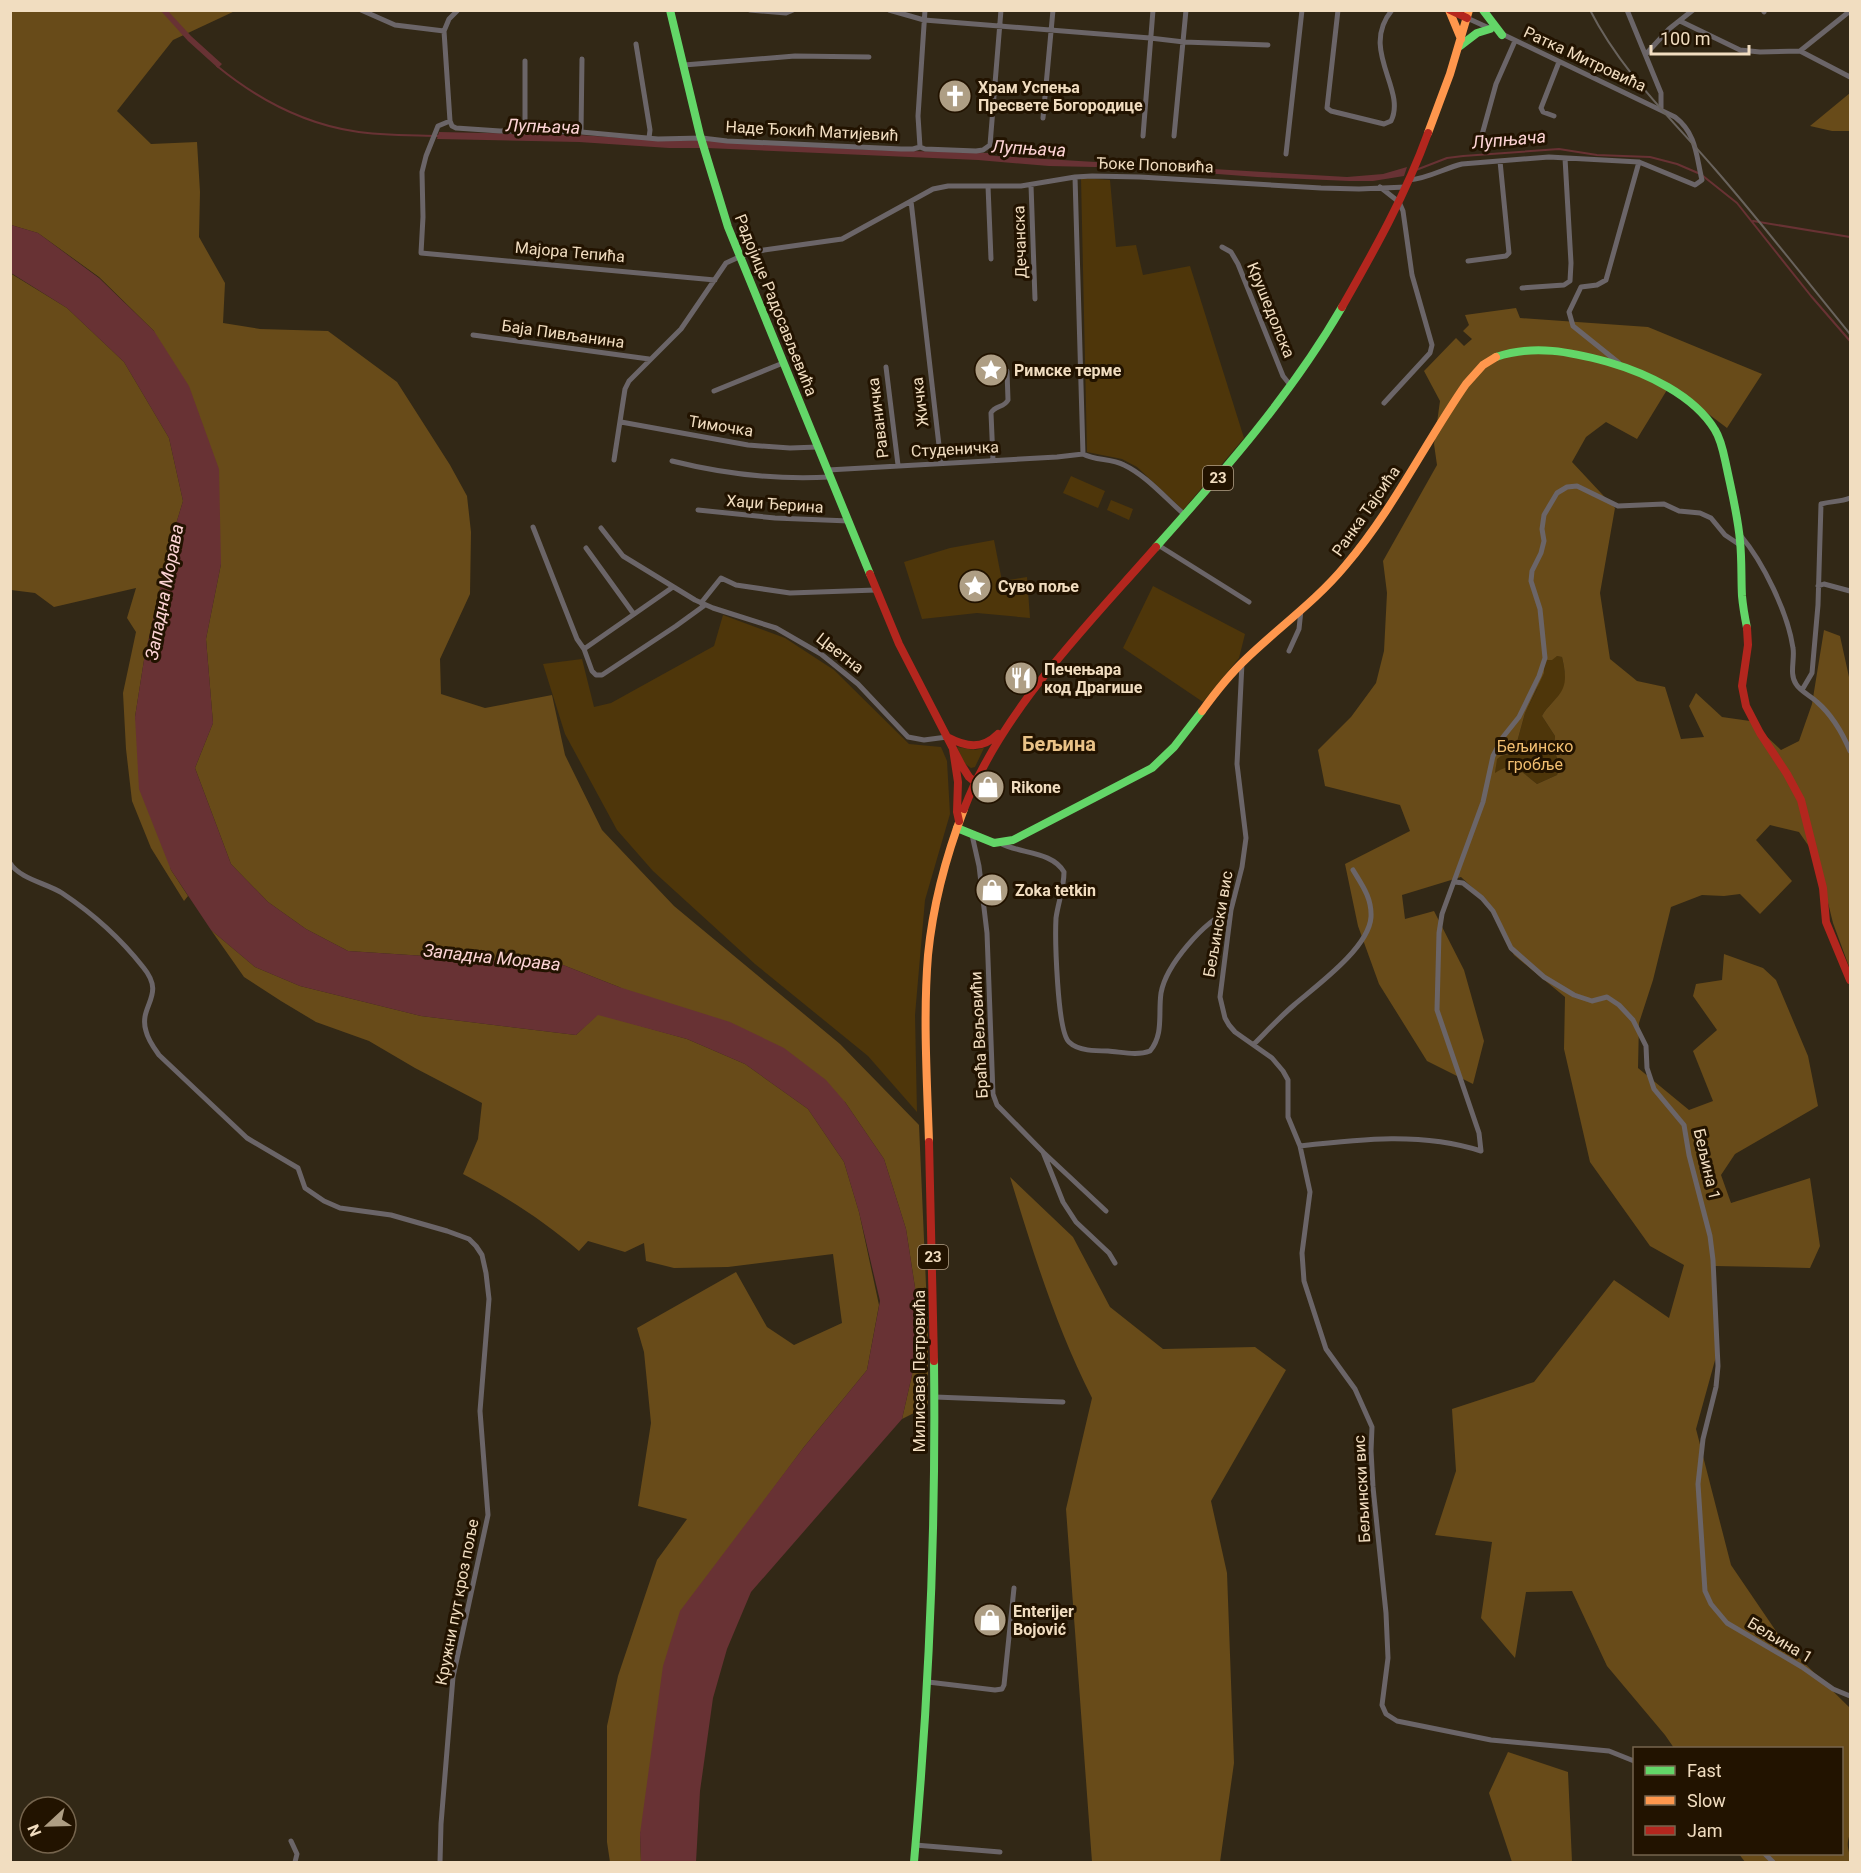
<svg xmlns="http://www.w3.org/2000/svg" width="1861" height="1873" font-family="Roboto,sans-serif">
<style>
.green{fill:#4e360a}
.forest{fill:#684b19;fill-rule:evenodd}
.water{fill:#683234}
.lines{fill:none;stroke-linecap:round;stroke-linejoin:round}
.stream{stroke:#683234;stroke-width:2}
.street{stroke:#6b6568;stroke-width:5}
.fast{stroke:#63d668;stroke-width:8}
.slow{stroke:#ff974d;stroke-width:8}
.jam{stroke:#b3261e;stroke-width:8}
.rail{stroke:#69635d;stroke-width:2}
.labels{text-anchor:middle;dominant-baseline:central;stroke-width:6;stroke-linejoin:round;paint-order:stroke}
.shield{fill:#221300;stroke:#b3a086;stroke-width:1.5}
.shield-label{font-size:15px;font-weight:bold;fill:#f1ddc0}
.street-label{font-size:16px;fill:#f1ddc0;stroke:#221300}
.poi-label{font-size:16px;font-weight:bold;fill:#f1ddc0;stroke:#221300;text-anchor:start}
.park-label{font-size:16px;fill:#f1be70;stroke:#221300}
.water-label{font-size:18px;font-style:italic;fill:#fdd4d5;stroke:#221300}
.quarter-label{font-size:20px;font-weight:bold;fill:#e9c287;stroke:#221300}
</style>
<rect width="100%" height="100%" fill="#322816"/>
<path class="green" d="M1081,178l29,2 6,67 20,-2 7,30 47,-9 54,172 -61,72 -46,-43 -15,-8 -35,-7z
M1071,476l34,15 -7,17 -35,-15z
M1111,500l22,9 -4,11 -22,-10z
M994,540l8,41 25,-4 3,41 -53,-5 -55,6 -18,-57 46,-14z
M1153,586l92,48 -6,24 -36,44 -80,-54z
M723,615l62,23 49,32 75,74 32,3 6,14 3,53 -25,86 -10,115 2,97 -49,-56 -113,-92 -102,-93 -36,-41 -52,-96 -22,-70 39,-5 12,48 17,-4 103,-57z
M1557,656l5,1c2,9 5,22 2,31 -5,10 -17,18 -22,28l13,20 -1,13 6,18 -3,8 -20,9 -15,-12 -27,2 1,-15 5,-3 13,-3 11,-40 12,-24 7,-29z
M957,747l18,3 9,-2 -9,19 -4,1 -7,-5z"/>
<path class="forest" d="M10,11h225l-62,29 -56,71 34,33 46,-2 3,50 -1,45 26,46 -2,40 37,6 68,2 69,51 53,83 17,31 4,36 -1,62 -30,65 1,35 44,14 67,-13 13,60 37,75 72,76 166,138 79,81 9,206v75l-26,13 12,-53 4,-59 -12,-78 -22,-70 -39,-57 -226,-115 -56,-22 -215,-14 -42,-22 -38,-27 -37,-38 -36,-96 18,-45 -7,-84 15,-75 -67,-233 -55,-54 -61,-44 -27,-8z
M1850,93v38h-18l-22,-5z
M10,273l57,35 57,54 45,76 14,63 -13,43 -26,116 -9,57 36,153 17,26 -4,5 -33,-53 -19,-47 -6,-52 -3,-56 13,-61 -9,-14 9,-30 -82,19 -19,-14 -24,-3z
M1516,308l4,10 128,9 114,47 -35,54 -57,-43 -33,54 -31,-17 -20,15 -14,25 43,46 -15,85 10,66 27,22 28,6 16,52 23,-2 -15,-31 7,-13 26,24 28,4 31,29 18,-9 13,-37 12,-74 16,6 9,41 1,22v270l-17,-46 -16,-65 -18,-26 -29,-7 -14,15 36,41 -32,33 -20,-20 -16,2 -22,-1 -31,12 -18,73 -14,43 -1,45 51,42 24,-9 -20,-50 24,-21 -24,-34 3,-12 26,-4 2,-26 39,14 13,12 32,76 10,50 -83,48 -14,21 10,28 79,-25 10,68 -10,22 -95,-2 2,87 -21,76 35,136 53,78 66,65v125c-5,16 0,15 0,29h-105l-6,-8h103v-106h-168l-9,-13 -58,-69 -35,-75 -46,1 -11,66 -34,-40 11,-76 -57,-7 21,-64 -4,-62 82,-27 80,-102 55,38 15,-53 -34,-19 -60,-84 -26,-113 1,-52 -51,-42 -26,-53 -27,-25 -59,18 3,24 29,-8 30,59 20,71 -11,43 -46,-23 -48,-77 -21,-58 -13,-62 65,-33 -10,-26 -75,-19 -7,-36 33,-33 25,-34 8,-32 3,-58 -4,-32 54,-96 -3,-21 6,-43 -16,-30 32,-33 8,8 8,-7 -9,-8 6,-6 -4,-10zM1557,656l5,1c2,9 5,22 1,31 -4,10 -16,18 -21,28l13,20 -1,13 6,18 -3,8 -20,9c-17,-12 -21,-25 -42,-11l2,-14 4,-3 13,-3 11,-40 19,-40v-13h8z
M211,930l44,37 45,19 121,30 155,19 22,-21 89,25 58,25 63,45 36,53 15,50 20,93 -12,65 -63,77 -40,54 -124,333 1,28h-31l-3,-20v-116l11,-50 39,-116 30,-41 -49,-13 13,-83 -7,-71 -7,-24 99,-56 31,55 27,18 48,-22 -9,-69 -105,13 -54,1 -28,-7 -2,-18 -19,9 -37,-11 -9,10c-36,-31 -74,-55 -116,-77l15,-35 4,-36 -67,-35 -46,-27 -53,-19 -35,-21 -37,-24z
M1010,1177l63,60 37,70 53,42 92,-2 31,23 -75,131 16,72 7,190 -14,99h-128l-26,-353 26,-111c-36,-71 -59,-146 -82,-221z
M1508,1752l60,20 4,90h-60l-23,-69z"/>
<path class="water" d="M161,11h7l23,25 31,28 -4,4 -30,-27z
M439,132l140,3 89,6 36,-1 167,10 117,3 7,3 352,21 36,-3 24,-7 -3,9 -31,5h-24l-92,-4 -118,-9 -90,-2 -71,-6 -271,-12h-38l-90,-6 -142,-3z
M11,225l27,8 61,45 55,53 35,55 30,83 2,95 -15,75 7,84 -18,45 36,96 37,38 38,27 42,22 215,14 56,22 111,35 54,26 42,32 19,22 39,57 22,70 12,78 -4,59 -12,53 -151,173 -24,57 -14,49 -13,93 -4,71h-55l-1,-28 23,-168 17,-55 124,-164 63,-77 13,-69 -21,-89 -15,-50 -36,-53 -63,-45 -58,-25 -89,-24 -22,20 -155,-19 -121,-30 -45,-19 -44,-37 -40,-60 -32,-81 -4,-72 9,-57 26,-116 13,-43 -14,-63 -45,-76 -57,-54 -56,-35z"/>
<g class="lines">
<path class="stream" d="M217,66c39,32 86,57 136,65 29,5 59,4 88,5
M1416,170l31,-12 16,-2 96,-7 38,6 53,2 27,7 21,9
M1703,176l34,27 74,93 39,45
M1753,221l97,16"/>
<path class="street" d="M361,10l34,15 49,6
M458,10l-9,9 -5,12 6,90 2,5 4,2 44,3 81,1 77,7 44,-1 25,3 174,8h12l7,-2
M750,10l36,3 7,-3
M889,10l35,10 226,18 34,4 84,3
M1338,10l-11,98 4,3 53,13 7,-3c16,-32 -32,-71 1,-111
M1627,10l34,83v16
M1763,10l1,2
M1467,18l22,10
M1680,21l60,29 20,2 40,-1 50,26
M636,44l14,86 -1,8
M1800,51l50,-40
M1646,54l23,-25 24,-19
M684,65l111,-9 74,1
M1554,116l-11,-4 -2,-4 18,-46
M1043,118l10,-108
M450,121l-12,5 -12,30 -4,16 1,45 -2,36 294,27
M525,132v-71
M581,132l1,-73
M1143,136l10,-126
M1174,136l12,-126
M1480,142l16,-58 19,-43
M920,147l5,2 51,2 7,-1 7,-5 11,-135
M920,147l-2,-31 7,-106
M1286,154l16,-144
M1075,177l8,277
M1409,180c18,-1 36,-12 53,-16l87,-7 90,5 56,23 7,-5c-6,-24 -5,-46 -27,-63l-175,-84
M1031,185l4,114
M988,186l3,73
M1380,187l19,15 4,9 9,64 20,70 -2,8 -46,50
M911,201l30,262
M1222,247l9,5 7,12 45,112 8,10
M1468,261l38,-5 3,-3 -9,-92
M1522,288l42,-3 6,-4 1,-18 -6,-105
M473,335l176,24
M1619,363l-46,-37 -4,-14 12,-25 16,-2 9,-5 33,-118
M886,367l12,98
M714,391l69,-28
M621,422l127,23 42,3 28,-1
M1083,454c13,7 28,4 41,11 23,11 41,33 61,50
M614,460l11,-71 4,-8 52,-52 45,-66 13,-6 25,-7 78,-11 91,-50 15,-3h73l54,-9 17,-1 48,1 181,11 38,1 47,-2
M993,460l-2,-47c4,-8 13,-5 17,-13l-1,-29
M672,461c52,13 105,19 158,16
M828,470l229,-13 26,-3
M698,510l77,8 74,3
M533,527l44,112 7,10 89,-62
M601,528l22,28 72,44 18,8 63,20 45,26 37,30 50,53 16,3 23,-3
M1741,536c22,26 47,77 52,112 2,11 -4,26 3,36 4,7 15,12 21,18 15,13 25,30 33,49
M1158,545l91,57
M586,548l47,65
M1818,586l6,-2 26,7
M701,603l20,-25 15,7 54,8 86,-3
M584,649l8,22 4,4h6l74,-49 29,-21
M1289,651l10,-22 2,-19
M1242,663l-5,101 9,74 -4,29 -11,43 -11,87 5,21 4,7 6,7 37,26 11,13 5,9v37l12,29 10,46 -8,61 2,28 22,68 29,40 17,38 -1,24 2,36 13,126 2,45 -6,47 4,9 11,7 94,19 118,11 25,10
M1802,690l10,-17 6,-68 3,-101c11,-3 19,-2 29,-6
M972,835l7,31 8,67 6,161 4,11 46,47 20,50 13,20 33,31 6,10
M1000,843c20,11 52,8 64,29 0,16 -6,31 -8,46 -1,19 1,113 13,124 9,9 27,9 39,9 14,1 29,5 42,0 14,-17 8,-37 11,-58 5,-28 43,-72 70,-83
M10,863c10,16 36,20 52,30 30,20 59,46 81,74 24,29 -5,38 3,64 2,9 8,17 13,24l88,83 51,30 7,20 19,13 16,7 51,7 56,16 22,8 7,7 6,9 4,18 3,26 -9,112 8,104 -35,162 -12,147 -1,38
M1455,882l8,1 19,15 11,13 18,37 33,29 30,18 18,6 15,-4 12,8 14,15 13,26 1,22 7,21 30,36 5,30 21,81 3,24 5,106 -2,21 -13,52 -5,45 7,107 6,13 16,19 75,44 31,22 17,7
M1254,1044c13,-13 26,-27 40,-39 22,-19 75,-57 77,-88 1,-19 -9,-32 -18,-47
M1300,1146c61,-7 122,-14 181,5l-2,-18 -42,-123 2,-77 3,-19 41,-112 10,-46 10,-19 16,-20 20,-41 6,-18 -5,-49 -9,-28 1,-10 9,-18 3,-12 -2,-12 2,-14 13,-22 10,-6 10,-1 41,20 46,-2 15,7 21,2 11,5 14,17 15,10
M1044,1153l62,58
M935,1397l128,5
M928,1682l67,8 7,-1 2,-4 10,-97
M291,1841l6,13 -2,8
M915,1845l85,7
M1765,1854l8,8"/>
<path class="fast" d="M670,10l30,125 28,92 142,347
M1483,10l19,25
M1460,46l17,-13 13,-4
M1496,357c38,-13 75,-5 112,5 38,11 86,33 107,68 7,11 9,26 12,39 5,24 11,48 13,72 2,19 1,37 2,55 1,11 3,22 5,32
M1156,547c68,-76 135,-152 186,-240
M957,828l37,15 19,-3 139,-72 22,-21 28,-36
M914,1862c15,-167 22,-334 20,-501"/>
<path class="slow" d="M1449,10l12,29
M1428,133l22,-59 19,-64
M1202,711c13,-18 27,-36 44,-52 32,-31 70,-58 99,-93 48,-56 80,-123 121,-182l17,-19 13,-8
M929,1142c-2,-63 -6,-125 -1,-187 5,-51 18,-99 36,-146"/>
<path class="jam" d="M1450,10l17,8
M1342,307c32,-56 64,-113 86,-174
M870,574l29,70 63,122 7,11 6,5
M1747,628l1,17 -6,41 4,20 14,27 27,41 14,26 22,88 3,34 24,58
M947,737c19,10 35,13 51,-3
M953,749l5,33 -1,30 2,9
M964,809c38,-99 123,-183 192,-262
M929,1142l5,219"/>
<path class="rail" d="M1590,10c31,61 80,107 124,158 47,54 91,111 136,166"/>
</g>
<defs>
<symbol id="church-disc" viewBox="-11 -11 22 22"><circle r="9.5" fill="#ae9e84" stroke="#221300"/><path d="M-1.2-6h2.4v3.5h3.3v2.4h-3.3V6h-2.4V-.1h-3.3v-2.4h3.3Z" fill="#fff"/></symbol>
<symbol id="sight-disc" viewBox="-11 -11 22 22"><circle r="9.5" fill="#ae9e84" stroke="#221300"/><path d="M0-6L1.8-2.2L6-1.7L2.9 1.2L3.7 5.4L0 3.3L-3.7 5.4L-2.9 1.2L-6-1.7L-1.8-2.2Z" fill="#fff"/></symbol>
<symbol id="restaurant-disc" viewBox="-11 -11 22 22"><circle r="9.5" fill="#ae9e84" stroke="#221300"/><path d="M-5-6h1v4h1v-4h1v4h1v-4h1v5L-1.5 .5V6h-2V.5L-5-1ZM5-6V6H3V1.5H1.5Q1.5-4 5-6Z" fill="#fff"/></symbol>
<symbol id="shop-disc" viewBox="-11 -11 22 22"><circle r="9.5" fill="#ae9e84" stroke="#221300"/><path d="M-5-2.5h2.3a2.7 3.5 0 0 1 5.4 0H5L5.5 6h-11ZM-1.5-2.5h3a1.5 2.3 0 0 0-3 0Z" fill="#fff"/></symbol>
</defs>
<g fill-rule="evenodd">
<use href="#church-disc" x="936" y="77" width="38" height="38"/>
<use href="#sight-disc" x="972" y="351" width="38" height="38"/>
<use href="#sight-disc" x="956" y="567" width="38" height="38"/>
<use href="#restaurant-disc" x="1002" y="659" width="38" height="38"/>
<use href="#shop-disc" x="969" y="768" width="38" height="38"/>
<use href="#shop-disc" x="973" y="871" width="38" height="38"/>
<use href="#shop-disc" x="971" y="1601" width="38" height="38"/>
</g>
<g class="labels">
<g class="shield">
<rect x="1203" y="466" width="30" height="24" rx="4.5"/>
<rect x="918" y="1245" width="30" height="24" rx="4.5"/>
</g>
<g class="shield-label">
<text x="1218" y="478">23</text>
<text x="933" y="1257">23</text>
</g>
<g class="street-label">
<text transform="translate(1585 59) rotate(25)">Ратка Митровића</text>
<text transform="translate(812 131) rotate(3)">Наде Ђокић Матијевић</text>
<text transform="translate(1155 165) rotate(2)">Ђоке Поповића</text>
<text transform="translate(1020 242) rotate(-92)">Дечанска</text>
<text transform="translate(570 252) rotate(5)">Мајора Тепића</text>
<text transform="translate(776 305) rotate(68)">Радојице Радосављевића</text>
<text transform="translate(1271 310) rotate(68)">Крушедолска</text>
<text transform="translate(563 334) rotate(8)">Баја Пивљанина</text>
<text transform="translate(920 402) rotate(-97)">Жичка</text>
<text transform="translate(878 418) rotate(-97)">Раваничка</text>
<text transform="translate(721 426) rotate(9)">Тимочка</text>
<text transform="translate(955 449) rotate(-3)">Студеничка</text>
<text transform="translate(775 504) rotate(4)">Хаџи Ђерина</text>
<text transform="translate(1366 511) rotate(-55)">Ранка Тајсића</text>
<text transform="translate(840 653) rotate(38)">Цветна</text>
<text transform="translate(1218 924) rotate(-80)">Бељински вис</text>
<text transform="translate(979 1035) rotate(-93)">Браћа Вељовићи</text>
<text transform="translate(1707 1164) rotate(77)">Бељина 1</text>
<text transform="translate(919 1371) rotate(-90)">Милисава Петровића</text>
<text transform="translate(1362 1489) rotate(-93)">Бељински вис</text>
<text transform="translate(457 1602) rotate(-79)">Кружни пут кроз поље</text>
<text transform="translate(1780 1640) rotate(31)">Бељина 1</text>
</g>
<g class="poi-label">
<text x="978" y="87">Храм Успења<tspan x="978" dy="18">Пресвете Богородице</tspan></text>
<text x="1014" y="370">Римске терме</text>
<text x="998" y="586">Суво поље</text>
<text x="1044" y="669">Печењара<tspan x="1044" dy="18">код Драгише</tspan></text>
<text x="1011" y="787">Rikone</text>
<text x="1015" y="890">Zoka tetkin</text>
<text x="1013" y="1611">Enterijer<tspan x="1013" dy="18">Bojović</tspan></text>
</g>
<g class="park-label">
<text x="1535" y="746">Бељинско<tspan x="1535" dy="18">гробље</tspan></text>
</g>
<g class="water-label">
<text transform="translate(543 126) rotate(2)">Лупњача</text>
<text transform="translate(1509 139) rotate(-5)">Лупњача</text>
<text transform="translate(1029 148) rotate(3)">Лупњача</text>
<text transform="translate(164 592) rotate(-79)">Западна Морава</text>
<text transform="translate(492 957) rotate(6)">Западна Морава</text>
</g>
<g class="quarter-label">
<text x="1059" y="744">Бељина</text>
</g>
</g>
<rect width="1861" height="1873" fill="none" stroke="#f1ddc0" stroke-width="24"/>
<rect x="1633" y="1747" width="210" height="108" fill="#221300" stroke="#75644d" stroke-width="1.5"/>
<rect x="1645" y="1766" width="30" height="9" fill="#63d668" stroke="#75644d" stroke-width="1.5"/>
<text x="1687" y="1777" font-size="18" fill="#f1ddc0">Fast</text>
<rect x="1645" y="1796" width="30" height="9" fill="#ff974d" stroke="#75644d" stroke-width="1.5"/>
<text x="1687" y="1807" font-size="18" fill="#f1ddc0">Slow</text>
<rect x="1645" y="1826" width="30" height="9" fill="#b3261e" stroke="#75644d" stroke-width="1.5"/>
<text x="1687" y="1837" font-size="18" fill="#f1ddc0">Jam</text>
<g transform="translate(48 1825) rotate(248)"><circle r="28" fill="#221300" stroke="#75644d" stroke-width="1.5"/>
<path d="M0-4.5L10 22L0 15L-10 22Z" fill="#ae9e84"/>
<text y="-9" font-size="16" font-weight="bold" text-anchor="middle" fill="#f1ddc0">N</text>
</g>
<path d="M1651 45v9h98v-9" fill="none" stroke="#f1ddc0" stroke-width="3"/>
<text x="1660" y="45" font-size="18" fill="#f1ddc0" stroke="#221300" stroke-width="4.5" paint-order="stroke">100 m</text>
</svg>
